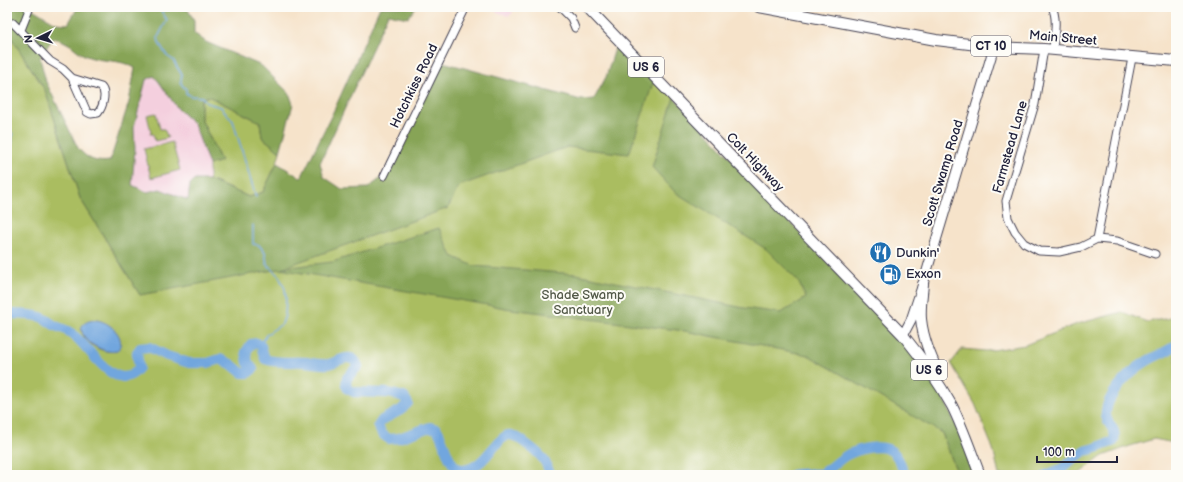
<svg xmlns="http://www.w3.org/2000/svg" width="1183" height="482" font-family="'Balsamiq Sans',sans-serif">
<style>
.built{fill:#f4cfde}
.green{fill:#aabd60;stroke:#66704e;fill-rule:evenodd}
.forest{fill:#87a456;stroke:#546348;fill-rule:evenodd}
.water{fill:#71a6de;stroke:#4a648c}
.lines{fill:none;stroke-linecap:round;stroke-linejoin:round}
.stream{stroke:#71a6de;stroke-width:1.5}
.river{stroke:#71a6de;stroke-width:10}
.minor-casing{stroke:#423f50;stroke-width:9}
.major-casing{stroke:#423f50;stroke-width:11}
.highway-casing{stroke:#423f50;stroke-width:12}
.minor{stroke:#fff;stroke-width:7}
.major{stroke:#fff;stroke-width:9}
.highway{stroke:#fff;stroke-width:10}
.labels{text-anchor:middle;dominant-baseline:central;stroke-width:4;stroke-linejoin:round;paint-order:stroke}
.shield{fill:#fdfcf7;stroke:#646373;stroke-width:1}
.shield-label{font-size:12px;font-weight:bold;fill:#22223b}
.street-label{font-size:13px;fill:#22223b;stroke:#fdfcf7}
.poi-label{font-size:13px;fill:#22223b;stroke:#fdfcf7;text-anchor:start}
.park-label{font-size:13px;fill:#525848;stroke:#fdfcf7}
</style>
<rect width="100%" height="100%" fill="#fdfcf7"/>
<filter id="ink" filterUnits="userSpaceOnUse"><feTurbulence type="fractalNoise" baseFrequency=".025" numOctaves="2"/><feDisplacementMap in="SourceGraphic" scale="8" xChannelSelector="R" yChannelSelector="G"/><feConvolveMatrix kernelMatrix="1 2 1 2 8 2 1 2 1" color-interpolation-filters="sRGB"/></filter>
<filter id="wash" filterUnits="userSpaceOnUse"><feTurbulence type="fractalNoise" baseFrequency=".012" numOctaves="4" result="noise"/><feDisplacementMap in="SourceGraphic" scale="16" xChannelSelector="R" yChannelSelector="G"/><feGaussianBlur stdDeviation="0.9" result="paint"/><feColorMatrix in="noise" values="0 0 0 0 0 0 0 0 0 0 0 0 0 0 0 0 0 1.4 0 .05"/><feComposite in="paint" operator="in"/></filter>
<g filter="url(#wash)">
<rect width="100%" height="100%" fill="#f6e3ca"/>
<path class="built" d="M484,7h30l-2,7 -4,2z
M153,76l6,6 19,27 16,15 13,32 2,9v15h-14l-7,20 -28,-11 -13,3 -15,-7 3,-36 -1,-22 12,-47z"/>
<path class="green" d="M7,31l38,59 35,108 60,97 515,-218 19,20 52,104 206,226 10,6 16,42h-951zM91,320c9,-1 17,4 24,11l2,20c-14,3 -33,-7 -36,-22z
M208,96l52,26 2,15 18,15 -3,11 -14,29 -14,5 -40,-17v-15l12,-4 -20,-42v-19z
M156,113l4,16h4l4,9 -13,3 -2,-7h-3l1,-2 -4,-17z
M172,142l8,28 -29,8 -7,-29z
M1122,312l25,10 29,-5v129l-2,-3 -20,-4 -24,7 -27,10 -26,19h-78l-6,-26 -18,-45 -24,-41 11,-14 24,2 39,-6 52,-21z"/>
<path class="forest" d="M7,7h22l27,16 12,1 10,-17h99l11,3 6,10v13l12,9 56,24 27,27 4,11 -13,48 -18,-15 -2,-15 -52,-26 -7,4v19l20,42 -12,4 -15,-41 -16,-15 -19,-27 -5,-6 -8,4 -12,47 1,22 -3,36 15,7 13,-3 28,11 2,-16 5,-4h14l40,17 14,-5 14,-29 24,15 34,-70 45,-101h36l-8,11 -20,-4 -68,149 4,14 18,12 26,-1 16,-12 55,-115 142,39 13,-1 12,-22 12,-38 37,38 -26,77 -62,-7 -108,39 -11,22 -166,60 50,-6 107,-34 13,28 22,10 102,8 168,34 37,5 25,-15 -8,-17 -32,-32 -91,-57 -23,-25 22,-70 258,277 48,101h-22l-16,-42 -134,-78 -123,-24 -174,-22 -232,-40 -139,26 -60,-97 -35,-108 -38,-59zM53,38c4,1 9,2 12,4 8,3 13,11 21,14 18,7 32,2 49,12l-6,34 -19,59c-14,2 -23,-2 -32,-13l-32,-66 -6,-24z"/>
<path class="water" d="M95,320c13,0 34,18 22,31 -22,5 -54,-28 -22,-31z"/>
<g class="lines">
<path class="stream" d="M159,7l8,13 -9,17 1,6 8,13 6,4 9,15c-2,7 -2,9 4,14v4l5,3 11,1 5,6 14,4 12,14 23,76
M253,225v19l6,1 6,8 2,11 12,12 6,13 1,9 -1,17 -3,9 -15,10 -8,11"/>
<path class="river" d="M7,134l1,1 -1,13
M7,314c11,0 23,0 34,3 4,1 9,6 13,8 5,3 12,4 17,8 18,11 44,65 68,35l-2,-15 3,-5 9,-1 18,9 22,7h19l12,-4 11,5 11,9h6l5,-4 -5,-6 -2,-11 5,-8 6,-1 4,3 4,13c14,5 25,2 40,3 8,1 15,3 24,2 6,-1 12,-6 18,-6 6,-1 9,3 11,8l-11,12 -1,7 2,4 6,3 35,1 15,4 4,6 -7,7 -19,10 -4,6 4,8 7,5 10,-1 31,-11 7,2c6,9 11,33 19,38 3,2 8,3 12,2 18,-4 31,-35 42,-34 8,1 13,7 19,11 11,8 18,15 21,29
M792,475c9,-3 22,0 30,-2 10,-4 16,-13 25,-18 12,-6 36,-13 47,-2 6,6 8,15 11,22
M1046,475l17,-7 21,-17 9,-2 21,-8c3,-14 -6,-14 -8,-25 -2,-18 23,-44 38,-53 10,-7 22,-10 32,-18"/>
</g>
</g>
<g filter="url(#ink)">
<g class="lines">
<defs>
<path id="minor" d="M560,7l11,11 4,10
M1052,7c6,12 2,29 1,43
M13,23l37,38 13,8 9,9 29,9c6,6 2,20 -3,26l-7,1 -4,-2 -15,-34
M21,30l9,-23
M1044,49l-9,55 -29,97 2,17 7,14 9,11 15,8 20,1 22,-5 16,-8 20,2 38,13
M384,176l82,-169
M1097,239l35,-181"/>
<path id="major" d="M903,335l8,-15 12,-36 71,-237"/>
<path id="highway" d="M587,7l316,328c18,22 35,46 49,71 11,22 19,46 28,69
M759,7l177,33 58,7 50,2 132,12
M923,284c-1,12 -3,23 -2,35 2,20 10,38 18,56"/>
</defs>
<use href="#minor" class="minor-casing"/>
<use href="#major" class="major-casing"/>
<use href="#highway" class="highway-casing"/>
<use href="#minor" class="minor"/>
<use href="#major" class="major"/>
<use href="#highway" class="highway"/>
</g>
</g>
<defs>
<symbol id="restaurant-disc" viewBox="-11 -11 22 22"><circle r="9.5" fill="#1f6fb2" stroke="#fdfcf7"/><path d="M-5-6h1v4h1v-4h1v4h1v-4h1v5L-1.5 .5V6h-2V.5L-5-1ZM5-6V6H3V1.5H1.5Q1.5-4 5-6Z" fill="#fff"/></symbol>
<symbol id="fuel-disc" viewBox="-11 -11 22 22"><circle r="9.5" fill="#1f6fb2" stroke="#fdfcf7"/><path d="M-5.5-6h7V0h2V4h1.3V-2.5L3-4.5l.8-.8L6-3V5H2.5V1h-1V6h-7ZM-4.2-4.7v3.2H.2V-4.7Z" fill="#fff"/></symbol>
</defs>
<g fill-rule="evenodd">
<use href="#restaurant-disc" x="868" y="240" width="25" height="25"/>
<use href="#fuel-disc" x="878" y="262" width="25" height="25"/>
</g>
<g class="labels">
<g class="shield">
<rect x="971" y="36" width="40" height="20" rx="3"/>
<rect x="628" y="57" width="36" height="20" rx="3"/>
<rect x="911" y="360" width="36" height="20" rx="3"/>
</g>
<g class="shield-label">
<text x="991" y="46">CT 10</text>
<text x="646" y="67">US 6</text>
<text x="929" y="370">US 6</text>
</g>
<g class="street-label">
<text transform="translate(1063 38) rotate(5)">Main Street</text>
<text transform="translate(414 86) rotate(-64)">Hotchkiss Road</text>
<text transform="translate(1010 147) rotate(-74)">Farmstead Lane</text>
<text transform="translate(755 162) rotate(46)">Colt Highway</text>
<text transform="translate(943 173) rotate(-73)">Scott Swamp Road</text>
</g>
<g class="poi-label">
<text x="896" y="253">Dunkin'</text>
<text x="906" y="274">Exxon</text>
</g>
<g class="park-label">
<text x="583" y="295">Shade Swamp<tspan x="583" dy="15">Sanctuary</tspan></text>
</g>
</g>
<rect width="1183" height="482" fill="none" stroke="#fdfcf7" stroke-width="24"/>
<g transform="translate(38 38) rotate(265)" stroke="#fdfcf7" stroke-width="3" paint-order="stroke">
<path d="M0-3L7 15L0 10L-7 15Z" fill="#22223b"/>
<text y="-6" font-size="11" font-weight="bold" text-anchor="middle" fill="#22223b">N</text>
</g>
<path d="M1037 456v6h80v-6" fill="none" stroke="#22223b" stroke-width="2"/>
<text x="1043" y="456" font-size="12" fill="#22223b" stroke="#fdfcf7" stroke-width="3" paint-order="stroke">100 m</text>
</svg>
